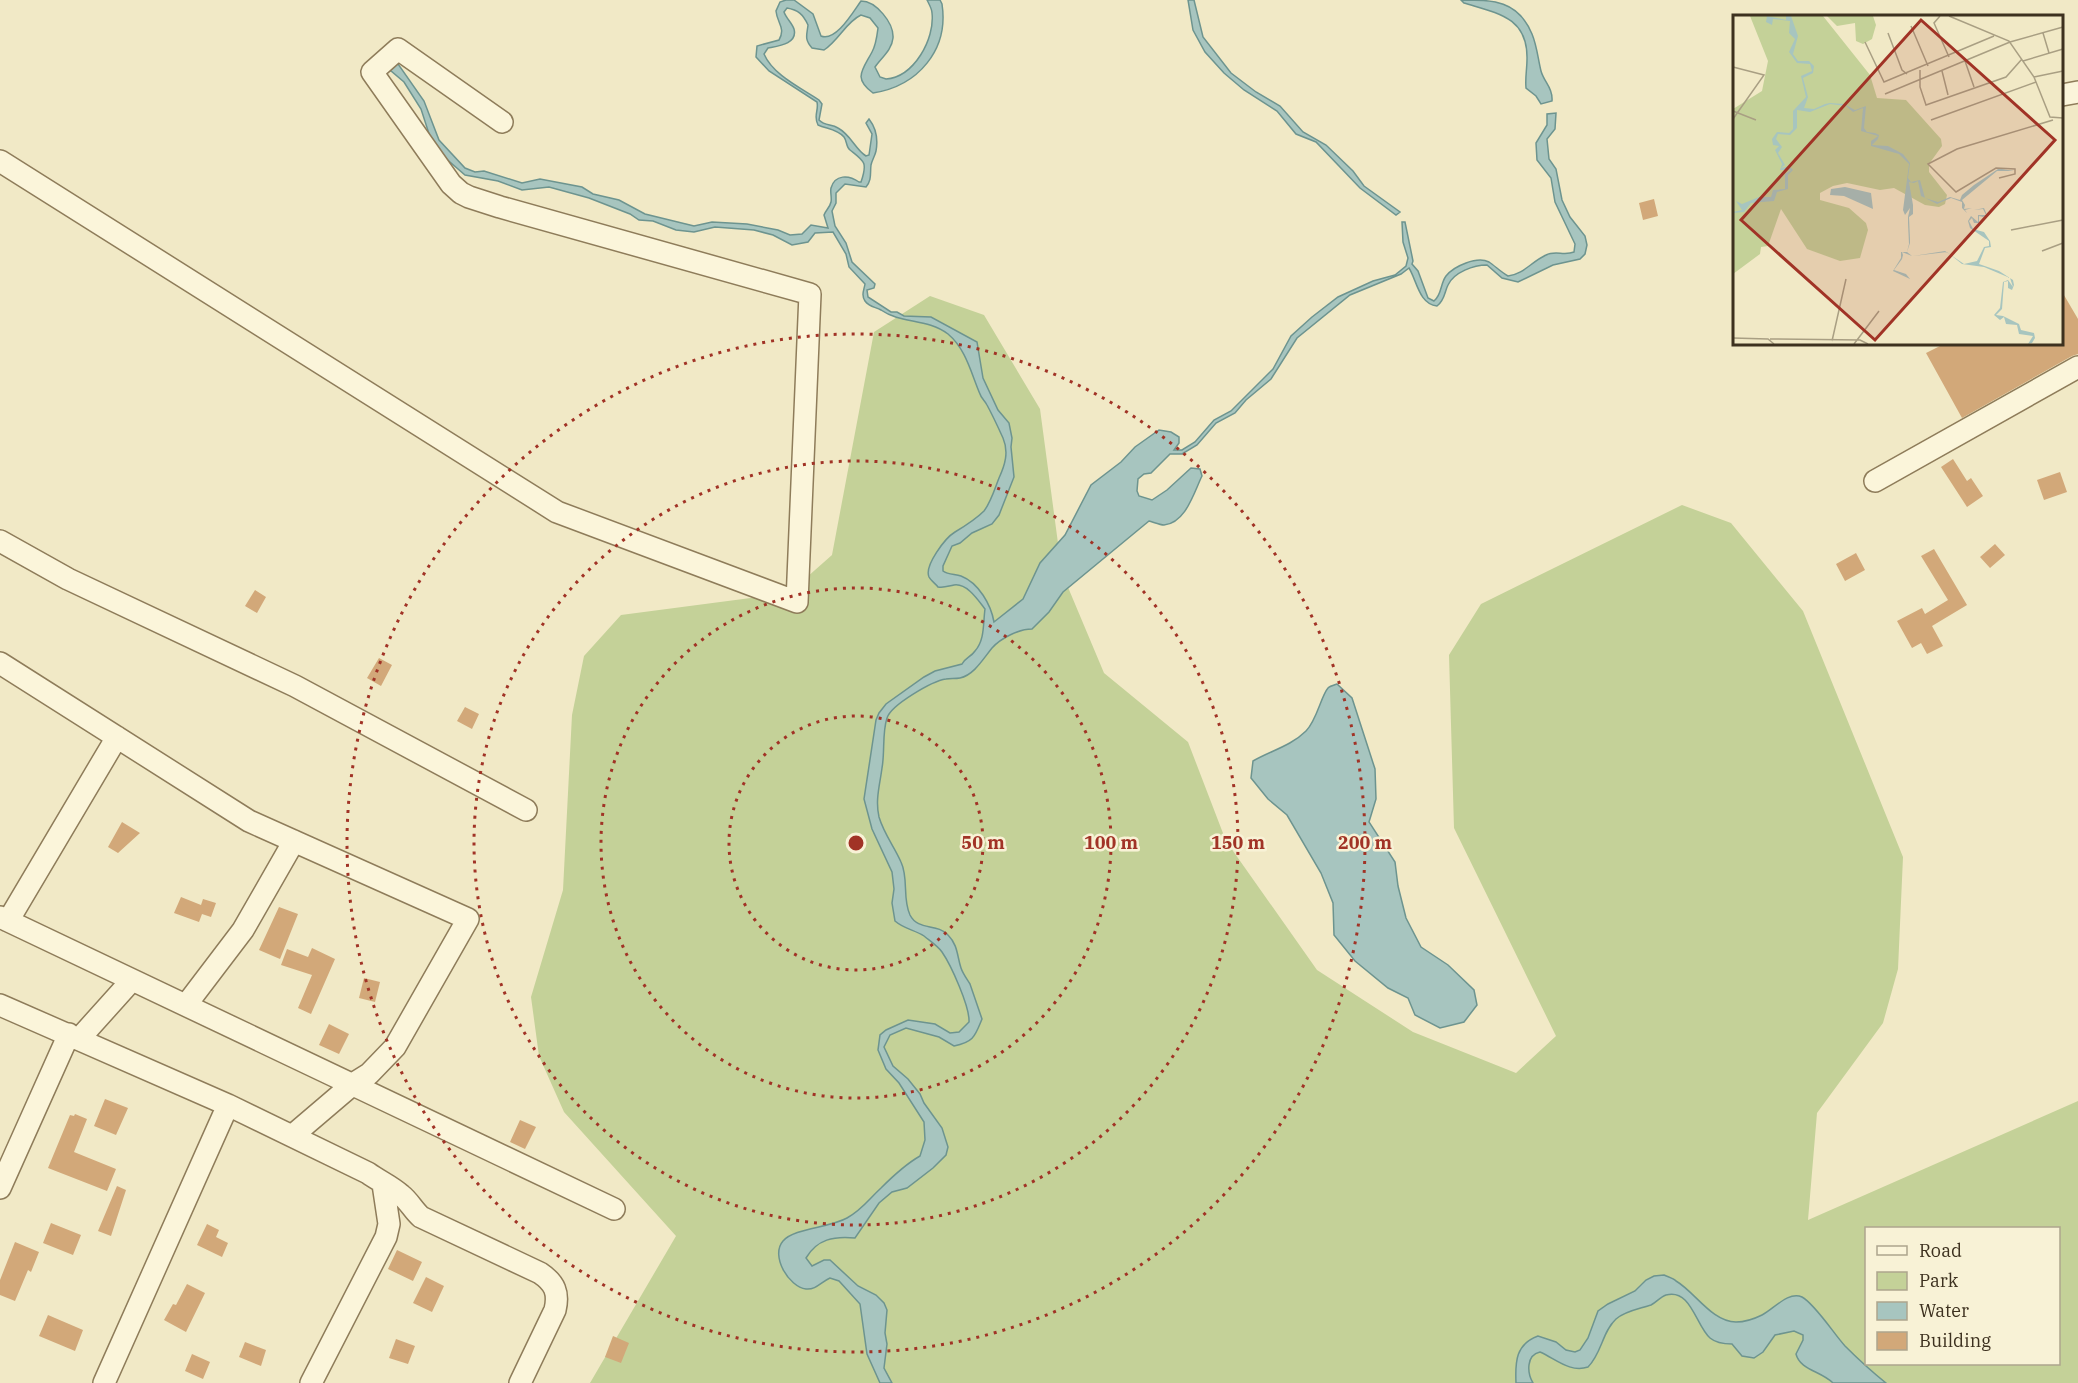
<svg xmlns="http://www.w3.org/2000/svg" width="2078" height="1383" font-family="'IBM Plex Serif',serif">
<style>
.green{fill:#c4d198;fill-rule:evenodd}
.water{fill:#a7c5bf;stroke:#6d948f;stroke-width:1.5}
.building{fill:#d2a879}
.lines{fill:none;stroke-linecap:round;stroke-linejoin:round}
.minor-casing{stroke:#8e7c5a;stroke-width:24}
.minor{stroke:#fbf5da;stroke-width:21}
.ring{fill:none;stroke:#a13326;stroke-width:3;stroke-dasharray:3 6}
.inset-road{fill:none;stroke:#a99f83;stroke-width:1.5}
.view{fill:#a13326;fill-opacity:0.15;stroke:#a13326;stroke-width:3}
.inset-edge{fill:none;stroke:#3d311f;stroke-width:3}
.centre{fill:#a13326;stroke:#f8f2d6;stroke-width:3}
.ring-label{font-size:18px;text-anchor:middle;font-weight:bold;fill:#a13326;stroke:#f8f2d6;stroke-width:5;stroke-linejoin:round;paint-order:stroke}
</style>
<rect width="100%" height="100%" fill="#f1e9c6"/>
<path class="green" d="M930,296l54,19 56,94 22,164 42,100 84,69 38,99 91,129 96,62 103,41 40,-37 -102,-208 -5,-173 32,-51 201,-99 49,18 72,88 100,246 -5,112 -15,54 -66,90 -9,107 270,-119v282h-1488l86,-147 -112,-124 -25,-56 -8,-59 32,-107 9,-175 12,-59 37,-41 168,-22 43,-38 42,-223zM1866,1228h192v136h-192z"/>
<path class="water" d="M786,0h8l19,14 8,22c15,6 32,-24 40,-35 15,0 33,22 32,37 -1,12 -12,20 -18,29l5,10 6,2c28,-2 49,-40 46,-66 0,-4 -3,-9 -5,-13h13l2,4c7,46 -24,82 -69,89 -20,-15 -11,-22 -1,-41 4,-7 5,-16 6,-24l-8,-10 -9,-3c-15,7 -22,25 -37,35l-12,-2c-8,-9 -5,-13 -4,-23 -5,-11 -10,-15 -21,-17l-3,4c2,6 8,11 10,17 4,15 -16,17 -26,19l-4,6c9,21 37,34 55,46l3,4 -3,16c6,6 12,4 19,8 13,7 17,21 28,28l3,-1 3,-21 -6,-11 3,-4c7,9 9,21 7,32 -1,5 -4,9 -5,14 -1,8 1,15 -5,22l-21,-3 -9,9v10l-4,8 3,15 11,17 6,19 23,22 -1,4 -7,2 1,7 23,15h6l7,4 27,1 46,25 6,36 15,32 11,13 3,15 -1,9 3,30 -15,38 -7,9 -20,9 -12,10 -8,3 -9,20v5c5,4 12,3 18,5 18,7 30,29 33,46l29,-23 17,-36 25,-28 26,-50 30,-23 14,-15 24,-17 12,2 8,5v6l-5,7h8l13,-8 19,-22 17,-9 42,-42 18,-33 21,-19 26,-20 35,-16 22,-6 11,-9 2,-8 -5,-16 -1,-20h3l8,39 -1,3 6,7 10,27 6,3c8,-6 6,-17 12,-25 8,-10 31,-20 43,-14 6,4 12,10 19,14 16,-2 23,-14 38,-21 9,-5 18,1 28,-3l1,-8 -20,-42 -4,-24 -14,-18 -1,-17 11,-18v-11l9,-1 -1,16 -8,10 2,20 7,10 6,31 8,17 15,19 2,9 -2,9 -5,5 -27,6 -35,17 -16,-4 -15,-13c-13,0 -33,7 -39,20 -4,8 -3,15 -11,21 -18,-2 -20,-25 -28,-38l-8,6 -51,21 -53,43 -26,41 -25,21 -11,13 -19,10 -19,22 -15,9h-12l-19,19 -7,1 -6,5 -1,12 2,5 13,4 15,-10 24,-22 9,1 2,7c-8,16 -16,47 -38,49 -4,0 -11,-3 -15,-4l-86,71 -14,20 -17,17c-13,0 -31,9 -40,19 -9,11 -18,27 -32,30 -5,1 -10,0 -14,1 -14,2 -55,26 -59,39 -5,15 -2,34 -5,50 -2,16 -7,32 -3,49 5,17 15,29 22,45 8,17 1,36 9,53 8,16 27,8 38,20 10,10 9,21 13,33 2,6 6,11 9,16 4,12 8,23 12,35 -7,17 -8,23 -28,27l-15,-9 -33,-9 -16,7 -6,12 9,19 15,13 12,15 4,9 18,25 6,19 -2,8 -13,13 -26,20 -15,4 -13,11 -24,35c-21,-2 -38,1 -49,20l6,8 12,-6h6l28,26 18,9 8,8 3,7 -2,23 2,11 -3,24 8,15h-12l-13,-29 -7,-50 -21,-23 -9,-3c-9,4 -14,12 -24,11 -17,-2 -36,-33 -23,-48 11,-13 46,-13 64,-23 15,-8 22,-19 34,-30 12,-12 25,-24 39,-32l5,-16 -1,-18 -25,-39 -13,-14 -8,-19 2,-15 6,-5 22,-10 27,4 15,9 9,-1 10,-10c1,-15 -18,-57 -27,-70 -4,-6 -12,-11 -18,-16 -9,-6 -20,-7 -29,-15l-3,-18 2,-14 -2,-17 -20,-43 -8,-30 12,-79 3,-7 7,-9 38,-27 11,-6 27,-7c3,-6 9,-7 13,-13 10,-11 8,-28 10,-42 -7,-9 -18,-26 -31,-24 -6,1 -9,3 -16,2 -2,-3 -7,-6 -9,-10 -5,-11 16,-39 26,-45 10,-6 20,-12 29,-21 7,-9 11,-23 15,-33 6,-13 10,-26 4,-40 -5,-11 -10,-22 -16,-33 -2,-4 -6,-7 -7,-11 -9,-21 -14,-45 -32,-60 -21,-16 -47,-10 -67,-24 -5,-3 -12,-3 -16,-9 -4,-6 -1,-11 0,-17l-16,-17 -3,-13 -13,-22 -18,1 -7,9 -16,3 -19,-10 -19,-5 -39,-3 -21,5 -18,-2 -23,-9 -14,-1 -9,-6 -41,-16 -40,-11 -27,3 -24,-9 -33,-6 -22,-19 -12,-16 -10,-31 -17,-27 -13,-11 -6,-1 11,-9 28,40 15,39 26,28 10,4 9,-1 38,12 18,-4 42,8 11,7 26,6 26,14 49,12 18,-4 35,2 31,6 12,5 12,-1 9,-9 17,3 -4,-13c2,-5 6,-8 7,-13 1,-4 -1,-10 0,-14 4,-14 18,-13 28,-6h2c7,-20 3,-21 -11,-32 -4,-3 -3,-9 -6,-13 -7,-8 -17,-8 -26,-12 -5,-9 1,-14 -1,-23l-48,-31 -13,-14 1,-11 22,-6c7,-12 -2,-17 -3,-29l4,-9z
M1188,0h6l9,37 28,36 25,19 24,14 23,26 23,13 27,26 11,15 36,26 -4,3 -36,-27 -44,-46 -20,-8 -19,-23 -33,-21 -20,-17 -19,-21 -12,-22z
M1461,0c32,0 57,0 71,34 5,12 6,25 9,37 3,11 12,17 11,30l-11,3 -5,-8 -10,-8c-1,-10 1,-19 1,-29 1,-42 -30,-46 -63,-56z
M1337,684l15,14 23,71 1,30 -7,23 26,40 3,24 8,32 15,29 27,18 26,25 3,15 -13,17 -24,6 -25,-13 -7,-17 -20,-10 -33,-27 -21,-26 -1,-32 -12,-30 -34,-58 -19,-16 -17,-21 2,-17c17,-10 38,-15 53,-30 11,-11 15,-35 22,-43 2,-2 6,-3 9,-4z
M1664,1275c4,2 9,3 12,6 19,11 36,41 60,41 9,0 18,-3 26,-7 12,-6 26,-24 40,-18 13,7 32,37 43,49 13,13 26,25 41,37h-53c-12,-12 -33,-13 -37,-29l7,-14v-5l-9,-4 -19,4 -12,17 -9,6 -12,-2 -10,-12c-8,0 -16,-1 -22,-6 -14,-12 -19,-50 -44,-43 -6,2 -9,7 -15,10 -12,4 -26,6 -35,14 -14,13 -14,34 -28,48 -18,6 -32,-8 -48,-15 -14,3 -13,21 -7,31h-17c-1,-22 0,-39 22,-47l18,6 10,8 9,2 5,-2 8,-12 10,-27 10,-7 27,-13 11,-11 8,-4z"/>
<path class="building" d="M1654,199l4,17 -15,4 -4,-17z
M2061,290l17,29v35l-6,2 -110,62 -36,-65 18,-9h117z
M1953,459l14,22 4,-3 12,18 -16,11 -26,-40z
M2060,472l7,20 -23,8 -7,-20z
M1995,544l10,11 -15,13 -10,-11z
M1934,549l33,56 -35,21 11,20 -16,8 -6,-11 -9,5 -15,-27 25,-13 3,6 23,-14 -27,-44z
M1856,553l9,17 -20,11 -9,-17z
M255,590l11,7 -9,16 -12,-7z
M379,658l13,7 -11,21 -14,-8z
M465,707l14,7 -7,15 -15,-8z
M122,822l18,11 -22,20 -10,-6z
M181,897l20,8 2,-6 13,4 -5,14 -9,-3 -3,8 -25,-9z
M279,907l19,7 -18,45 -21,-9z
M312,948l23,11 -24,55 -13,-6 14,-33 -31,-10 6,-16 21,8z
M364,978l16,4 -5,20 -16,-4z
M329,1024l20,10 -10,20 -20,-9z
M105,1099l23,9 -12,27 -22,-9z
M75,1114l12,5 -13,33 42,17 -9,22 -59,-23 22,-53 4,1z
M520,1120l16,7 -11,22 -15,-7z
M117,1186l9,4 -15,46 -13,-5z
M51,1223l30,12 -8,20 -30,-12z
M207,1224l12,6 -3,7 12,6 -6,14 -25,-12z
M15,1242l24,10 -8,20 -3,-2 -13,31 -15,-6v-15z
M397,1250l25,12 -9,19 -25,-12z
M426,1277l18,9 -12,26 -19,-9z
M187,1284l18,9 -19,39 -22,-12 9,-16 3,1z
M48,1315l35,15 -8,21 -36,-15z
M613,1336l16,7 -8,20 -16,-6z
M396,1339l19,7 -7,18 -19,-6z
M245,1342l21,8 -5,16 -22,-9z
M192,1354l18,8 -7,17 -18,-8z"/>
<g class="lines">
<defs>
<path id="minor" d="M2062,95l16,-3
M0,161l557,351 240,90 13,-308 -310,-87 -31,-10 -8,-4 -10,-9 -79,-112 26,-23 104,73
M1875,481l203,-114
M0,541l68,38 227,107 231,124
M0,663l249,158 219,98 -73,128 -26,27 -16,10 -61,52
M0,917l614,292
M8,921l109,-184
M0,1005l228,100 140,68c11,8 23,13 33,22 8,6 12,15 20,22l119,56c15,10 19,20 15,37l-35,73
M186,1005l57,-75 51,-89
M79,1039l53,-59
M0,1188l69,-154
M104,1383l124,-278
M311,1383l75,-146 3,-13 -6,-40"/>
</defs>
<use href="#minor" class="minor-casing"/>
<use href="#minor" class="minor"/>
</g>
<g class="ring">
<circle cx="856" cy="843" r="127"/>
<circle cx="856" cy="843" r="255"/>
<circle cx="856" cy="843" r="382"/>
<circle cx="856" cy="843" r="509"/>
</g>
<g transform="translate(1733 15)">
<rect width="330" height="330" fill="#f1e9c6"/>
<path d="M17,1h73l47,59 7,23 29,2 35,39 1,7 -13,18v8l18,23 -2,9 -6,3 -14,-2 -31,-17 -14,2 -33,-7 -14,3 -13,7v7l29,8 17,15 2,7 -8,28 -20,3 -33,-12 -26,-40 -13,37 -7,1 -1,7 -27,20v-165l29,-18 6,-30zM94,1h46l3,9 -4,14 -9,5 -7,-3 -1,-18 -18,3z" fill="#c4d198"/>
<path d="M34,1l19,4v-4h5l7,20 -5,18 5,7h11l5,5 -1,7 -10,5 5,19 -4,11 10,1 11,-5 5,-1 14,1 11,6 11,-4 -2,22 3,4 8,1 4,2 -1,4 -6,6 16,1 15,8 7,9 -2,15 3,4 9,-2 5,18 13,4 12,-5 10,3 2,-5 12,-10 24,-16h4l12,2h-17l-35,29 3,5 -1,4 8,-1 2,2 10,-2 3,7 -4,2 -4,-1v7h-5l-2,-5 -3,3 4,8 11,3 6,9 1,6 -6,1 -6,16 20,7 14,9 1,5 -2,5 -4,-2v-7l-4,1 -2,27 -6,6 7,1 16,8 2,6 13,3 1,5 -3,5 -4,1 5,-8 -14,-2 -2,-9 -11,-1 -2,-7 -4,3 -6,-5 6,-7 3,-26 5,-2 5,7 -3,-9 -26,-11 -22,-3 -15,-12 -34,4 32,-5 19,13 13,-3 7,-14 5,-1v-5l-19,-13 -2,-7 3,-5 7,6v-7h8l-3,-6 -9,1 -2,-2 -7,2 2,3 -5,-5v-6l-11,-4 -14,6 -16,-8 -3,-15 -4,2 -5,-1 4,23v9l-4,3 1,22v4l-3,9 5,4 -10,-4 1,3 -1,4 -8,11 12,4 4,5 -17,-8 8,-13v-6h6l2,-8 -1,-21v-6l2,-9 -5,7 -2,-5 6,-46 -10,-10 -28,-8v-5l7,-5 -17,-5 2,-23 -10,4 -7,-6 -16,-2 -20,8 -13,-2v18l-7,7 -12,-1 -2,5 6,8 -4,6 7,12 -4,3 8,-2 4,4 -5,5v14l-11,3 -3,9 -23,2 -7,9 -11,1v5v-6l9,-2 -6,-9 6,3 17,-7h12l2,-7 12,-1v-15l6,-4h-11l2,-6 -7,-14 4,-4 -6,-1 -1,-6 5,-7 12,1 4,-4v-18l13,-14 -5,-21 11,-5 -2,-7 -13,-1 -8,-11 6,-13 -6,-6 1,-12 -17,-2 -1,6 -6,-3zM112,172l26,6 2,16 -29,-13 -14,-1 1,-6z" fill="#a7c5bf"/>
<path class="inset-road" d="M207,1l-6,7 15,34M216,1l60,25 25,36 16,40 13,1M178,11l17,40M155,18l14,37 5,4M310,18l6,20M132,27l19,40 110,-46M277,27l53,-15M232,46l9,26M290,46l40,-12M0,52l31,8 -31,44M187,55v17l6,18 80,-28 16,-18M209,56l6,24M301,62l29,-6M152,79l125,-52M0,96l23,9M198,105l105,-38M266,163l16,-4v-5l-19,-1 -40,24 -28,-28 29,-15 96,-29M278,215l52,-10M309,236l21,-8M0,323l35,1 6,5M37,324l90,1 8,4M99,326l14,-62M121,329l25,-33"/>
<path class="view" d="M188,5l134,120 -180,200 -134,-120z"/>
<rect width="330" height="330" class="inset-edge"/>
</g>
<circle cx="856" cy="843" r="9" class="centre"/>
<g class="ring-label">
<text x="983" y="849">50 m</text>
<text x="1111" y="849">100 m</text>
<text x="1238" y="849">150 m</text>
<text x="1365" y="849">200 m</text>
</g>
<rect x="1865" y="1227" width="195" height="138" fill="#f8f2d6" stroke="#ada58d" stroke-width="1.5"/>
<rect x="1877" y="1246" width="30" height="9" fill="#fbf5da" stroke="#ada58d" stroke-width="1.5"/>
<text x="1919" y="1257" font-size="18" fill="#3d311f">Road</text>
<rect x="1877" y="1272" width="30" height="18" fill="#c4d198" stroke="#ada58d" stroke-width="1.5"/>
<text x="1919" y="1287" font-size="18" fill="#3d311f">Park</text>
<rect x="1877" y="1302" width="30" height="18" fill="#a7c5bf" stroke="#ada58d" stroke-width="1.5"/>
<text x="1919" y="1317" font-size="18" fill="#3d311f">Water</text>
<rect x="1877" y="1332" width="30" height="18" fill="#d2a879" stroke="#ada58d" stroke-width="1.5"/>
<text x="1919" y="1347" font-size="18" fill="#3d311f">Building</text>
</svg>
